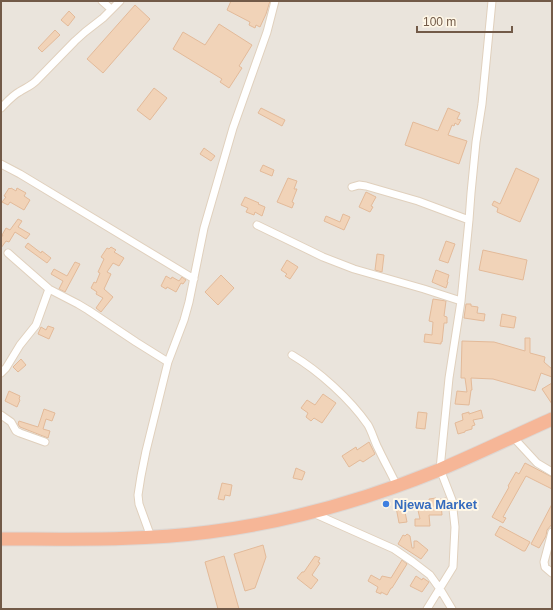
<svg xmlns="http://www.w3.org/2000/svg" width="553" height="610" font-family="Arial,sans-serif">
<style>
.industrial{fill:#eae4dc}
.building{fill:#f1d3b8;stroke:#e3ba99}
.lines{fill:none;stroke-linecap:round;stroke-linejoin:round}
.street-casing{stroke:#e0d0bd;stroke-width:9}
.highway-casing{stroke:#ddd7d3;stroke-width:15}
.street{stroke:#fff;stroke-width:7}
.highway{stroke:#f6b697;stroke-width:13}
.shop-dot{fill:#3f7fe0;stroke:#fff7e6;stroke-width:1.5}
.labels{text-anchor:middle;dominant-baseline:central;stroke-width:4;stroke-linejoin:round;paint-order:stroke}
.shop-label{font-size:13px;font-weight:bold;fill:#366cbe;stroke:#fff7e6;text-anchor:start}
</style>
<rect width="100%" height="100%" fill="#fcf3e1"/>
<path class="industrial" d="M1,1h551v608h-551z"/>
<path class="building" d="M231,1h39l-4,13 -6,13 -4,-2 -1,3 -6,-3 1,-3 -23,-12z
M135,5l15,14 -47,54 -16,-14z
M69,11l6,6 -7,9 -7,-6z
M219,24l33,21 -13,21 3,2 -13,20 -9,-6 2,-3 -49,-30 10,-17 22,13z
M55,30l5,5 -18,17 -4,-4z
M154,88l13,10 -17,22 -13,-10z
M261,108l24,12 -3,6 -24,-13z
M448,108l12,5 -3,6 4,1 -3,5 -3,-2 -1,3 -2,-1 -4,10 19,6 -8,23 -54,-19 8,-23 25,9z
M204,148l11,8 -4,5 -11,-7z
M263,165l11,5 -2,6 -12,-5z
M516,168l23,11 -19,43 -23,-10 1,-4 -6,-3 2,-4 6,3z
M288,178l9,3 -3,8h3l-5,13 2,1 -2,5 -15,-6z
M9,188l1,1 1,-1 5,3 1,-3 9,5 -2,3 6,4 -6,10 -14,-8 -2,3 -6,-3 4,-5 -2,-1z
M366,192l10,5 -5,9 2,1 -3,5 -11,-5z
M245,197l14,6 -1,1 7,3 -3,9 -7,-4 -1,3 -8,-3 2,-4 -7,-3z
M343,214l7,3 -6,13 -20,-9 2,-5 14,6z
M18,219l4,2 -4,6 12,7 -4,5 -11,-7 -6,10 -3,-1 -5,7v-10l2,-3h-1l4,-7 4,2z
M446,241l9,3 -7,19 -9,-3z
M28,243l13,10 1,-2 9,7 -4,5 -22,-16z
M111,247l5,3 -2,2 10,6 -5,8 -6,-3 -6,9 4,2 -7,15 9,8 -12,15 -5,-4 7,-10 -7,-4 1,-2 -6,-4 3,-6 2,1 4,-10 -2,-1 6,-13 -3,-2 6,-9 2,1z
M483,250l44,10 -4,20 -44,-10z
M377,254l7,1 -2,17 -7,-2z
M287,260l11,7 -8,12 -5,-3 2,-2 -6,-4z
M75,262l5,2 -15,28 -6,-3 4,-8 -12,-7 3,-5 13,7z
M436,270l13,5 -2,7h1l-2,6 -14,-6z
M221,275l13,13 -16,17 -13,-13z
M166,276l5,3 1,-2 7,4 3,-4 4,3 -3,4 -2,-1 -5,9 -9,-5 -1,2 -5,-3z
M433,299l13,2 -2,15 3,1v6h-3l-2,19h-1v2l-17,-2 1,-8 7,1 1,-13 -4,-1z
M466,304h5v2l7,1 -1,6 8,1 -1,7 -20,-3z
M502,314l14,3 -2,11 -14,-2z
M48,326l6,2 -5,11 -11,-5 3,-7 5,3z
M525,338h5v15l15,4 -1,5 8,7v8l-11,-4 -6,18 -42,-12 -22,-1 1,12h-1l-2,15 -14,-1 2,-13 10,1 -2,-14h-4l1,-37 32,1 31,9z
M21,359l5,6 -8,7 -5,-5z
M552,383v21l-10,-15z
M9,391l11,5 -1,3 1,1 -3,7 -12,-6z
M323,394l13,9 -14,20 -8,-5 -3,3 -5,-4 2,-4 -7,-5 6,-8 8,5z
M44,409l11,4 -3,8 -6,-2 -3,10 7,2 -2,7 -28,-11 -2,-3 1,-3 19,6z
M481,410l2,8 -10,2 2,5 -3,1v3l-7,2v1l-7,2 -3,-11 8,-3 -1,-6 7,-2v2z
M418,412l9,1 -2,16 -9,-1z
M369,442l6,12 -12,8 -3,-2 -11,7 -7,-11 14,-9 1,3z
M525,463l27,14v12l-26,-13 -23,41 3,1 -3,5 -11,-6 17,-30 -1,-1 8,-14 3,2z
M296,468l9,4 -3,8 -9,-2z
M222,483l10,2 -2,11 -5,-1 -1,5 -6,-1z
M436,498l1,2 9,-2 1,3v2l-6,1 1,11h-13l1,11h-15v-7h5l-3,-13 13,-2 -1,-5z
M552,504v20l-5,6 -1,6 -7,12 -8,-4z
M396,507h8l3,15 -8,1z
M500,526l30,16 -5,9h-2l-28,-16z
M407,534l3,2 2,12h2v-7h3l11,9 -7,9 -23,-15 5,-9 2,1z
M263,545l3,12 -11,31 -10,3 -11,-37z
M224,556l15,53h-21l-13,-47z
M315,556l5,2 -2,4 2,1 -8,12 6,5 -7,9 -14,-11 5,-6h2z
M402,560l5,4 -15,24h-1l-4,7 -6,-3v2l-5,-2 2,-5 -10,-6 3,-6 9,5 2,-4 9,2z
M416,576l6,4 1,-2 6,4 -7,10 -12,-6z"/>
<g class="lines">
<defs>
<path id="street" d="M102,1l9,8
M1,108c6,-6 11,-12 18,-16 6,-4 12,-6 17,-11l39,-40 10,-9 18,-14 17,-17
M1,164l19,10 174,105
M352,187l7,-2 7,1 52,15 51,19
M257,225l66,32 31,12 70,20 37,12
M8,253l41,36 29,15 10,6 48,32 32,20
M292,355c27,16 58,44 76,70 4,7 6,15 10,23 6,13 13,25 19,38
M1,373l5,-5 14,-23 16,-20 13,-36
M1,415l10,7 5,9 4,2 25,9
M513,437l24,26 15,9
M313,513l81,36 19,13 17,13 10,14 12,20
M552,532l-8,30 1,5 7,6
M151,537l-12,-33 -1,-9 3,-19 5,-25 22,-89 16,-42 5,-18 15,-74 29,-100 34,-96 8,-31
M427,609l26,-42 2,-40 -3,-27 -12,-31 9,-91 12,-77 8,-81 2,-27 5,-51 6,-38 10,-103"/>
<path id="highway" d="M1,539c69,0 139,2 208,-7 79,-10 156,-32 230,-62 38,-16 75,-34 113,-51"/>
</defs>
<use href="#street" class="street-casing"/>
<use href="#highway" class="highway-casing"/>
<use href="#street" class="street"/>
<use href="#highway" class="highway"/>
</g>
<circle class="shop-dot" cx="386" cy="504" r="4"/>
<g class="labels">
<g class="shop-label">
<text x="394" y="504">Njewa Market</text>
</g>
</g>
<rect width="553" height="610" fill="none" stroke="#725a48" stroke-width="4"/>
<path d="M417 26v6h95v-6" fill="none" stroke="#725a48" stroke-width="2"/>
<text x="423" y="26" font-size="12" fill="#725a48" stroke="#fff7e6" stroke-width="3" paint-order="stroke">100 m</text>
</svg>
